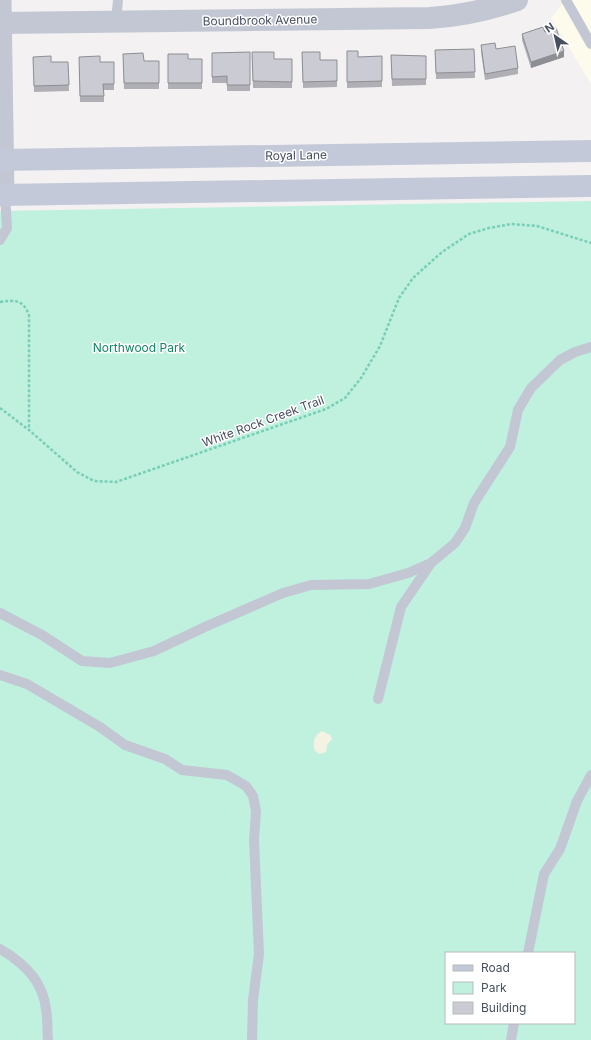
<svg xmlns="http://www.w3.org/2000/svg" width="591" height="1040" font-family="Inter,sans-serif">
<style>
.commercial{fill:#fdfcec}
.green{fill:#c0f0de;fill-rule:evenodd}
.sand{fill:#f4f2e2}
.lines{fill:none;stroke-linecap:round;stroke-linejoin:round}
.path{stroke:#77cfb8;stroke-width:2.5;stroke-dasharray:3 2;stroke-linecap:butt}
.service{stroke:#c2c7d3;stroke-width:10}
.minor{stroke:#c2c7d3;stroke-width:19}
.tertiary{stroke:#c2c7d3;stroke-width:22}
.secondary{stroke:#c4c9da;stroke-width:22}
.wall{fill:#afafb5}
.shaded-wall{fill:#8e8f94}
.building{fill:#cbccd3;stroke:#8e8f94}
.labels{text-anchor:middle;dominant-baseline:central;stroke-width:3;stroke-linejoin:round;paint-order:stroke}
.street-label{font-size:12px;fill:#484f5f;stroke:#fff}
.park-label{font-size:12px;fill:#168366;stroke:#fff}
</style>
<rect width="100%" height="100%" fill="#f3f1f1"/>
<path class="commercial" d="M573,0h18v84l-40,-66 11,-14z"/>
<path class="green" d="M591,201v839h-591v-829zM446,953h128v70h-128z"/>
<path class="sand" d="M322,731l8,4 2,4 -5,6 -1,7 -6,2 -5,-3c-3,-8 -1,-16 7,-20z"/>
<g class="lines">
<path class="path" d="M0,302c15,-2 23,-3 29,13v114
M0,408l29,22 48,42 17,9 22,1 210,-73 19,-11 16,-20 19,-32 19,-48 14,-20 29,-26 27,-18 20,-6 22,-4 26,2 54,17"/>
<path class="service" d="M566,0l25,44
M116,21l2,-21
M0,240l7,-12 -2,-33
M0,613l42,22 40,26 28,2 44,-12 53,-25 76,-33 28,-8 58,-1 39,-11 23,-10 24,-20 10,-15 9,-25 36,-56 8,-37 13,-22 29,-28 15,-8 16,-5
M0,675l27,9 73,43 25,18 40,14 17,11 45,5 19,11 7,10 3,15 -2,29 5,114 -6,46 -1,40
M378,699l23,-92 30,-44
M0,949c23,13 43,32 46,60 2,10 1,21 2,31
M528,953l16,-79 16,-25 17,-48 14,-26
M511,1040l3,-17"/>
<path class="minor" d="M2,0l3,195"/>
<path class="tertiary" d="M0,23l429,-5c31,-2 59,-8 88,-18"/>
<path class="secondary" d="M0,160l591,-9
M0,195l591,-9"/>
</g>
<path class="wall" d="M545,32l19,25 -33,11 -9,-28v-6z
M481,45l15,4 22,19v6l-33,6 -4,-28z
M474,49l1,29 -39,1 -1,-29z
M347,51l11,6 24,-1v31l-35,1z
M250,52v39h-23v-8h-15v-30z
M252,52l22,7h18v29h-39z
M302,52l18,8h17v27l-34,1z
M123,54l21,7h15v28h-35z
M168,54l20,5h14v30h-34z
M391,55l35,1v29l-34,1z
M33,57l18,5h17l1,29 -35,1z
M79,57l21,5h14v28h-10v12h-24z"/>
<path class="shaded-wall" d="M564,51v6l-33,11v-6z"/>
<path class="building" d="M543,27l2,5 11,-4 8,23 -33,11 -9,-28z
M495,43l1,6 19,-3 3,22 -33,6 -4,-29z
M474,49l1,23 -39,1 -1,-23z
M347,51h11v6l24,-1v25l-35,1z
M250,52v33h-23v-9l-15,1v-24z
M252,52h22v7h18v23l-39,-1z
M302,52h18v8h17v21l-34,1z
M143,53l1,8h15v22h-35l-1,-29z
M168,54h20v5h14v24h-34z
M391,55l35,1v23h-34z
M51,56v6h17l1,23 -35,1 -1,-29z
M100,56v6h14v22h-11l1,12h-24l-1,-39z"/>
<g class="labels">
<g class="street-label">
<text transform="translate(260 20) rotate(-1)">Boundbrook Avenue</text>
<text transform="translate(296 155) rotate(-1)">Royal Lane</text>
<text transform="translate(263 421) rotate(-20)">White Rock Creek Trail</text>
</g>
<g class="park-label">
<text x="139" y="347">Northwood Park</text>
</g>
</g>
<rect x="445" y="952" width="130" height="72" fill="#ffffff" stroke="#b6b9bf"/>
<rect x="453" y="965" width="20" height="6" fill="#c4c9da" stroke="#b6b9bf"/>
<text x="481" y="972" font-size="12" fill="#484f5f">Road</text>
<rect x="453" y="982" width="20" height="12" fill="#c0f0de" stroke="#b6b9bf"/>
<text x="481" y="992" font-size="12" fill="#484f5f">Park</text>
<rect x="453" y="1002" width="20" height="12" fill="#cbccd3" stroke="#b6b9bf"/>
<text x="481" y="1012" font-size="12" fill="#484f5f">Building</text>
<g transform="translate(555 36) rotate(326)" stroke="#ffffff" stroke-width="3" paint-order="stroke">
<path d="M0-3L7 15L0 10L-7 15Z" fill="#484f5f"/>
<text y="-6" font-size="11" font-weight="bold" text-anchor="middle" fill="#484f5f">N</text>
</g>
</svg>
